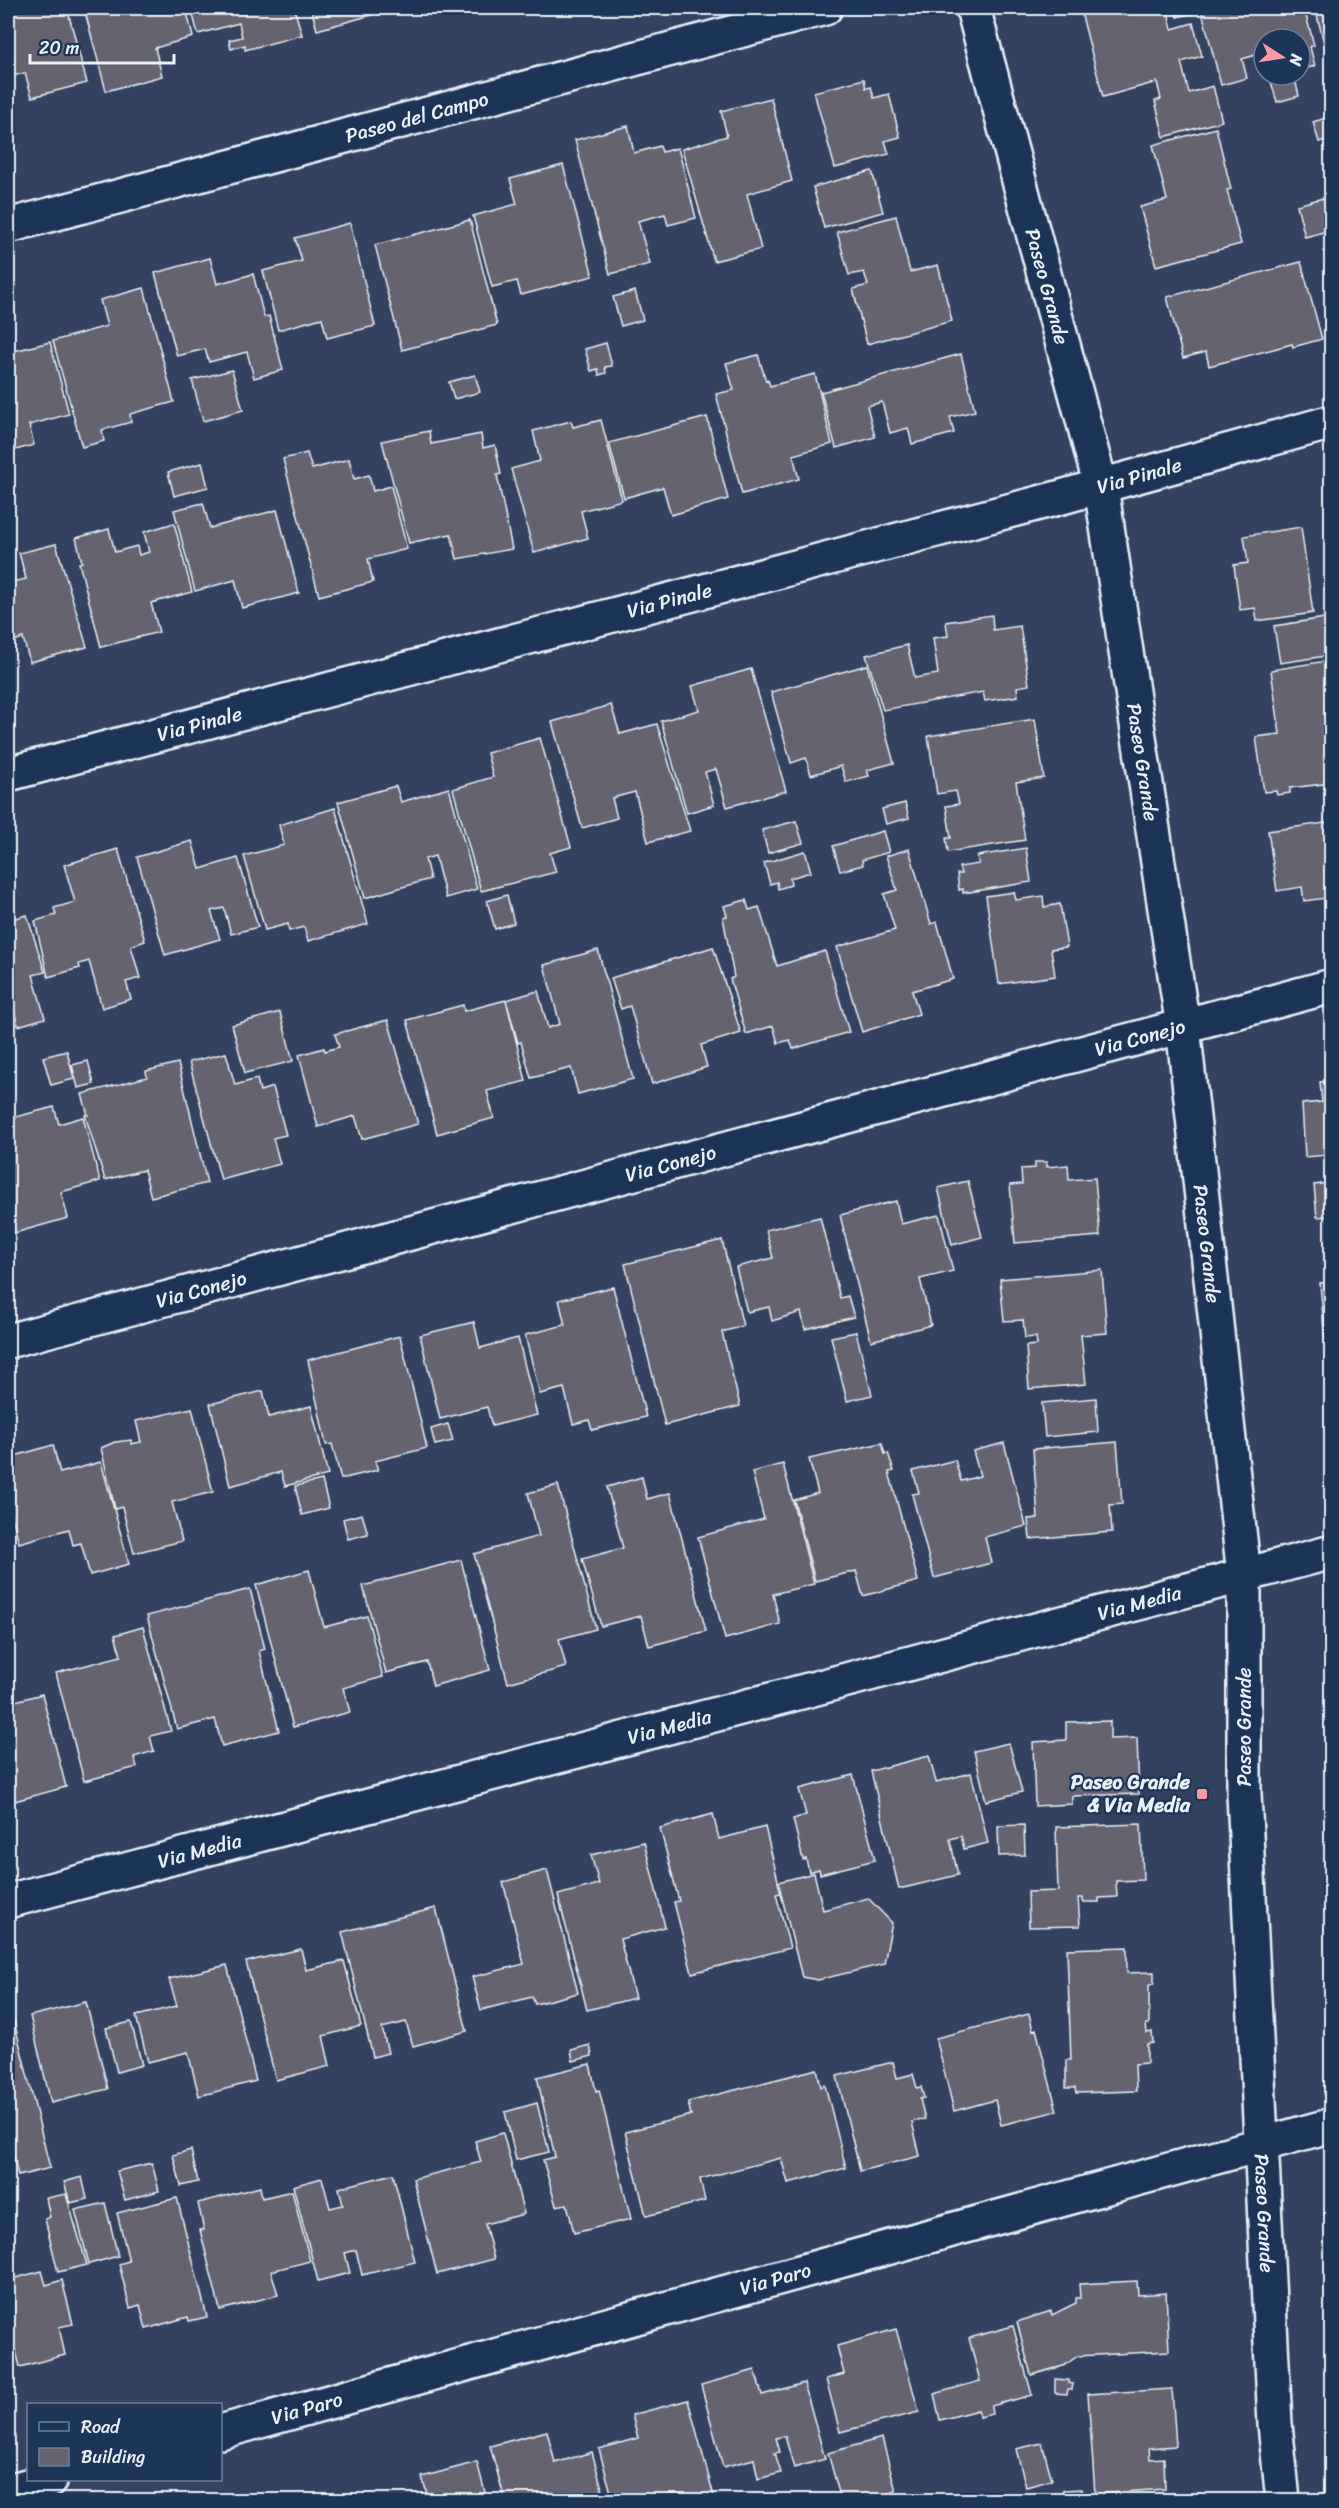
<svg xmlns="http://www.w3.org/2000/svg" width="1339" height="2508" font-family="Sriracha,sans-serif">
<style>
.building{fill:#666371;stroke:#e8f1f8;stroke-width:1.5}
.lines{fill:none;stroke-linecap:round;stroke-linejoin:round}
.minor-casing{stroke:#e8f1f8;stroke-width:38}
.minor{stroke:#1d3557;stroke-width:33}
.poi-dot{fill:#ff9aa2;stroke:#1d3557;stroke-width:2}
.labels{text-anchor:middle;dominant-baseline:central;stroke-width:4.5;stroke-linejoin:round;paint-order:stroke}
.street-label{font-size:20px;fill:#e8f1f8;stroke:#1d3557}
.poi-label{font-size:20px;font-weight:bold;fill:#e8f1f8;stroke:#1d3557;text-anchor:end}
</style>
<rect width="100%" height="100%" fill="#33435f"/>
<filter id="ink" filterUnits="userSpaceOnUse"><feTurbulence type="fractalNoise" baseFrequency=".0167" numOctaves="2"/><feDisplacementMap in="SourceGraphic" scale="12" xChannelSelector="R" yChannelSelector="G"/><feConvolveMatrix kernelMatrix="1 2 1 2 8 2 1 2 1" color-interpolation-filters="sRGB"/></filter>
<g filter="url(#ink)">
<path class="building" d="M8,8h59l20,75 -55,14 -7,-24 -17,4v-49l4,-1z
M84,8h102l7,29 -38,11 7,28 -56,15z
M191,8h103l8,27 -57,15v-5l-14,4 -2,-9 13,-3 -3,-14 -41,11z
M311,8h58l3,7 -55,15z
M1099,8h68l5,21 21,-6 9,33 -21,6 8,31 24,-7 9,35 -58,16 -9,-36 6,-2 -4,-17 -54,15 -22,-85z
M1175,8h18l2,5 -18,4z
M1201,8h103l10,37 -4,2 5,19 -15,4v-31h-36v16l-1,-2 -21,6 5,19 -26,7z
M1315,8h17v49l-4,1z
M1269,75h25l5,21 -22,6z
M864,79l2,9 5,-1 3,11 15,-4 11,43 -15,4 4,13 -54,14 -21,-76z
M771,98l21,83 -45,13 14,55 -47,12 -32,-112 45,-13 -6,-25z
M1332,116v22l-13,4 -6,-20z
M628,126l6,27 26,-7 2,6 16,-4 18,70 -28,7 -3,-11 -27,7 12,43 -40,10 -35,-134z
M1216,128l15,61 -4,1 14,54 -85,22 -16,-59 27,-7 -14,-55z
M563,165l30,111 -72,19 -4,-14 -25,6 -19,-71 44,-12 -7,-25z
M872,171l11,41 -59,16 -11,-41z
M1323,198l8,32 -26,7 -8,-32z
M896,216l14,56 28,-7 14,56 -85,23 -14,-55 15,-4 -4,-13 -15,3 -12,-43z
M470,220l27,105 -95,25 -27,-105z
M350,223l25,103 -48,12 -5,-20 -44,12 -15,-59 39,-10 -7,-23z
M210,258l7,26 36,-10 11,43 5,-1 14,54 -29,8 -7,-26 -38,10 -4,-13 -28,7 -22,-83z
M1301,262l21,77 -29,8 -1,-3 -83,22 -3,-14 -23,6 -16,-61z
M144,288l30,114 -44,12 1,8 -29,8 2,11 -22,6 -29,-106 54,-15 -7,-26z
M635,291l8,29 -22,6 -8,-29z
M50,342l19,72 -40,11 5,20 -26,7v-108l2,8z
M606,343l6,23 -7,1 1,6 -7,2 -1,-6 -7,2 -6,-22z
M961,354l14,57 -25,6 4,16 -42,11 -4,-16 -18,5 -8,-31 -15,4 8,31 -39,11 -15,-56z
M758,355l8,26 2,-1 2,6 45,-12 17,70 -39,11 6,24 -57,15 -26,-100 18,-4 -8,-27z
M232,370l11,40 -40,11 -11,-41z
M475,375l5,17 -26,7 -5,-17z
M707,417l21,82 -57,16 -8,-28 -39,11 -15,-55z
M601,420l21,80 -41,11 7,27 -54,15 -23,-84 29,-8 -7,-30 38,-10 2,6z
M429,431l2,13 50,-10 2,14 12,-3 6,29 -4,1 15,74 -55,10 -6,-25 -42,9 -27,-102z
M307,453l5,16 37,-10 5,20 15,-4 4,16 18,-5 16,63 -39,10 5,23 -54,14 -36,-137z
M202,463l6,24 -34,9 -6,-24z
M203,503l7,25 67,-18 22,83 -57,15 -7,-28 -40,11 -21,-81z
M174,523l18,69 -41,11 8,29 -58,15 -22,-84 3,-1 -6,-24 33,-9 6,23 22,-6 2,9 10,-3 -5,-20z
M1301,527l12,86 -56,8 -2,-13 -15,2 -6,-45 14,-2 -4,-27z
M56,544l31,103 -57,15 -7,-24 -15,5v-66l2,-1 2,6 14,-3 -7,-26z
M992,615l1,15 27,-4 9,59 -12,2 1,9 -33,5 -2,-9 -100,18 -17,-55 41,-10 8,33 23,-4 -5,-36 15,-2 -2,-14z
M1332,617v38l-52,8 -6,-37z
M1326,661l6,39v83l-42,5v5l-13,2 -1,-4 -12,1 -8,-55 24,-3 -9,-64z
M867,665l27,98 -27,7 2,6 -23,6 -5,-16 -30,9 -5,-17 -15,5 -20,-71z
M751,669l35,122 -59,16 -11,-38 -11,3 9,33 -27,8 -26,-92 38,-11 -7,-24z
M611,705l9,29 37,-10 33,107 -42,11 -13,-50 -23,6 5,20 -35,10 -30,-106z
M1035,719l9,59 -28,4 9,58 -77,12 -2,-14h5l-5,-32 13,-2 -3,-13 -19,3 -9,-58z
M540,738l31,109 -21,6 6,19 -75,19 -28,-102 40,-12 -6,-24z
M396,786l5,16 48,-14 28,101 -31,9 -11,-42 -10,3 5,20 -65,19 -27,-96z
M905,803l4,15 -23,6 -4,-15z
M335,808l33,116 -60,17 -4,-14 -15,4 -1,-7 -23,6 -21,-74 40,-11 -5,-20z
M796,821l7,22 -35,10 -6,-23z
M1332,822v80l-5,1 -1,-5 -22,3 -2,-14 -25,4 -9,-60z
M883,831l6,21 -27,8 1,5 -23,6 -7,-25z
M192,841l8,28 38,-11 20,69 -27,7 -7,-26 -13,3 9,28 -55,16 -28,-98z
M1026,848l5,34 -68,11v-4l-4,1 -2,-16h4l-2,-7 20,-3 -2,-8z
M118,849l27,92 -14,5 9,32 -14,4 5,17 -29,9 -13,-47 -10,3 1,4 -32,9 -13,-56 21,-6 -2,-7 21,-6 -11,-37z
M909,849l22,75 6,-2 16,57 -41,12 7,23 -57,18 -25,-85 58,-17 -11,-36 13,-4 -11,-34z
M805,851l6,21 -21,6 1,7 -13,4 -1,-7 -7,2 -6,-21z
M1014,892l2,8 27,-4 1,11 16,-3 7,43 -16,2 4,27 -56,8 -13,-88z
M507,895l7,28 -19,6 -8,-28z
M746,900l3,10 10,-3 18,59 48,-15 24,81 -56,17 -3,-9 -12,3 -5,-17 -27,8 -16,-55 4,-2 -11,-60 4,-1 -3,-10z
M27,915l18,57 -12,3 12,43 -27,8 -10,-38v-68z
M713,947l28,86 -40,12 6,22 -55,17 -22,-78 -9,3 -10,-31z
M598,950l35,129 -55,15 -7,-26 -40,10 -10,-36 -3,1 -12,-43 32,-9 10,37 12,-4 -16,-59z
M506,1000l20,81 -39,10 7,27 -57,16 -30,-114 56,-15 1,6z
M280,1012l13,49 -48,12 -13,-48z
M388,1020l30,104 -56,15 -7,-23 -37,11 -19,-72 25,-7 1,3 14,-4 -4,-13z
M67,1051l7,28 -23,6 -8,-28z
M226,1053l9,32 22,-6 3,12 13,-4 13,48 -13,3 7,26 -59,16 -32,-118z
M88,1061l6,23 -16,4 -6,-23z
M178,1063l29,120 -56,14 -7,-27 -39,10 -20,-65h3l-6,-21 65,-17 -1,-6z
M1332,1081v135l-15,1 -3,-32 15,-2 -2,-28 -22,2 -3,-53 20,-2 -2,-20z
M54,1107l5,17 24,-7 17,64 -39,11 7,26 -57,16 -3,-13v-102z
M1035,1162h12v5l21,-2 1,15 26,-2 5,58 -85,7 -5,-58 12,-1 -1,-15 14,-1z
M968,1181l14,56 -30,8 -14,-57z
M896,1201l5,23 38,-9 14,56 -33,8 11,46 -60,16 -31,-126z
M820,1217l20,81 8,-2 6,21 -49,12 -4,-17 -29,9 -3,-14 -22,5 -11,-45 37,-9 -7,-28z
M722,1240l21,86 -21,6 18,74 -75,19 -40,-161z
M1102,1270l5,63 -26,2 5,49 -57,5 -3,-43 11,-1 -1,-8 -11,1 -2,-18 -19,1 -4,-42z
M1332,1282v57l-7,1 -5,-57z
M613,1287l33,130 -54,13 -3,-10 -16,4 -9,-36 -24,6 -15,-59 40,-10 -6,-25z
M474,1322l6,26 38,-10 19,77 -45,11 -5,-19 -47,12 -20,-84z
M856,1332l16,63 -25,6 -16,-64z
M400,1336l27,112 -52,13 3,9 -37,9 -9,-35 -6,1 -18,-85z
M263,1391l6,26 42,-11 17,69 -43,11 -4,-14 -51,14 -20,-82z
M1096,1398l2,34 -53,5 -3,-34z
M192,1408l21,84 -41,10 10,39 -48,12 -12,-46 -7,2 -14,-61 14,-6 16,-2v4l10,-2 -5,-21z
M448,1424l5,17 -18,4 -4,-16z
M1117,1442l5,62 -12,1 2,27 -82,7 -2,-20 10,-1 -5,-69z
M882,1443l3,11 3,-1 6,18 -5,1 29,109 -55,15 -7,-25 -41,10 -21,-81 24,-7 -9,-34z
M1004,1443l22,83 -41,11 6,26 -57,15 -22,-84 7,-1 -6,-22 42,-11 6,21 19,-5 -7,-25z
M53,1445l7,28 41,-11 28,102 -39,11 -9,-32 -8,2 -4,-16 -50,14 -11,-43v-42z
M783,1464l31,120 -41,10 7,30 -55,15 -27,-102 66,-18 -12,-47z
M642,1477l5,22 23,-6 36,138 -57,15 -8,-30 -40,10 -19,-67 41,-11 -16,-61z
M322,1480l7,28 -27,7 -7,-29z
M558,1485l38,144 -37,10 7,28 -58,16 -34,-129 65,-18 -11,-43z
M362,1514l6,20 -20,5 -5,-20z
M461,1560l29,110 -57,16 -6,-24 -41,11 -23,-87z
M309,1570l15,57 43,-11 16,61 -40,11 7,24 -57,15 -37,-142z
M250,1589l15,60 -6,2 20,80 -57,15 -7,-27 -38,10 -30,-113z
M143,1627l28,104 -21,5 4,15 -20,6 3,10 -53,14 -28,-108 65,-17 -6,-21z
M42,1694l24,93 -55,15 -3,-11v-88z
M1110,1721v18l27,-1 2,56 -67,2v8l-37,2 -2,-64 33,-2v-18z
M1009,1743l13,49 -36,9 -12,-50z
M929,1756l7,26 35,-9 17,70 -24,6 -3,-13 -11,3 8,36 -59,14 -28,-118z
M853,1775l22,85 -55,14 -1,-5 -10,3 -3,-13 -3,1 -10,-41 13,-4 -7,-26z
M713,1814l6,25 46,-12 16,66 -5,1 14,54 -98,25 -18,-71 5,-1 -19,-73z
M1141,1824l2,56 -27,1 1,16 -18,1v4h-16v-4h-5l2,28 -51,1 -1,-35 30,-1 -2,-64z
M1024,1825l1,30 -26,1 -1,-30z
M644,1842l21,85 -45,12 15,59 -48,12 -29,-115 41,-11 -8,-29z
M547,1870l31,123 -43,11 -3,-7 -51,13 -9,-33 52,-13 -21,-82z
M814,1873l9,37 45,-12 24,25 -8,41 -66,16 -16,-3 -24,-95z
M436,1908l31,123 -54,15 -7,-24 -24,6 6,25 -15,4 -31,-125z
M1127,1947v26l27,-1v12l-5,1v39h-3l1,9 5,-1 1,11 -6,1v19l-12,1 1,27 -60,2 -1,-5h-9v-28h5l-4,-111z
M301,1949l5,21 38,-9 17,65 -38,10 7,30 -54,14 -30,-118z
M227,1965l29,116 -57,15 -11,-44 -40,10 -12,-46 41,-10 -8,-27z
M86,2002l22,87 -57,14 -21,-87z
M1029,2014l4,16 3,-1 21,82 -56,14 -6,-25 -41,11 -18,-73z
M14,2021l36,147 -32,8 -5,-23 -5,1v-131z
M131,2022l11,43 -25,7 -11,-44z
M590,2045l2,11 -19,5 -2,-11z
M893,2062l4,16 16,-4 4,14 4,-1 3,11 -4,1 5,20 -13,3 8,34 -60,15 -23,-95z
M590,2064l6,27 3,-1 32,129 -57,14 -7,-29 -11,2 -13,-46 12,-3 -18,-80z
M817,2069l4,18 4,-2 21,83 -58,15 -7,-25 -81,21 5,22 -59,15 -21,-84 66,-17 -3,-13z
M537,2103l12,49 -33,8 -11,-48z
M503,2133l21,81 -39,10 9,35 -57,15 -24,-95 68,-17 -6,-21z
M191,2150l7,32 -17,4 -8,-31z
M152,2163l7,28 -34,9 -8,-29z
M393,2174l22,88 -53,13 -6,-25 -11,3 5,20 -32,8 -25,-95 29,-8 8,30 13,-3 -4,-17z
M82,2177l5,22 -17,4 -6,-21z
M260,2187l2,11 30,-7 18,70 -39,10 7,24 -58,15 -20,-80h4l-6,-27z
M66,2194l21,71 -29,7 -13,-53 5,-2 -4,-19z
M177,2198l30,119 -18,4 -1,-4 -42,12 -6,-24 -10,3 -11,-44 10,-3 -12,-48z
M105,2203l13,53 -29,8 -14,-54z
M42,2271l4,14 16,-5 11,44 -14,3 6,28 -45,12 -4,-16 -8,3v-74z
M1137,2281l1,14 28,-2 3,58 -91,5 -15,10 -32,9 -14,-53 34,-11 1,4 24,-12v-5h4l-1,-14z
M1013,2326l19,69 -41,11 1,8 -12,3 -2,-7 -38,10 -6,-26 46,-13 -11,-43z
M896,2329l23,83 -79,20 -14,-53 18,-5 -7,-28z
M755,2370l7,25 42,-12 21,76 -31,9 -9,-32 -9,2 4,14 -5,1 6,20 -23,6 -4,-20 -31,8 -22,-82z
M1055,2379l13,1v3l5,1 -1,5h-4l-1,5 -12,-1z
M1172,2389l4,57 -27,2 1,11 14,-1 1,31 -70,5 -7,-100z
M688,2400l27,100h-60l-1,-2 -41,2 -14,-51 39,-11 -6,-23z
M547,2431l8,32 37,-11 13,48h-100l-15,-54z
M882,2438l14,53 -26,8 -1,-3 -28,4 -13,-47z
M1042,2443l10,37 -26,7 -10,-38z
M477,2462l10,38h-58l-7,-23z
M1082,2489l1,11h-19l-1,-10z"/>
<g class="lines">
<defs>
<g id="minor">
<path id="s1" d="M973,8l128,479 82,540 61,548v219l31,630 8,76"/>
<path id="s2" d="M8,226l817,-218"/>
<path id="s3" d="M8,774l1050,-276 274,-76"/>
<path id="s4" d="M8,1341l1324,-355"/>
<path id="s5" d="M8,1901l1324,-349"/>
<path id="s6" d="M220,2432l1112,-307"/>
<path d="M8,2491l42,-11"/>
</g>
</defs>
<use href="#minor" class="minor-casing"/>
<use href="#minor" class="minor"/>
</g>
</g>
<rect class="poi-dot" x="1196" y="1788" width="12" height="12" rx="3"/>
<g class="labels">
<g class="street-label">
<text stroke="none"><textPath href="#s2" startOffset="423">Paseo del Campo</textPath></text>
<text stroke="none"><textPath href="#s1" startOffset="288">Paseo Grande</textPath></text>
<text stroke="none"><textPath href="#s3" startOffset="1170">Via Pinale</textPath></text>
<text stroke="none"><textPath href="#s3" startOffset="684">Via Pinale</textPath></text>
<text stroke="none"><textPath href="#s3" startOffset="198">Via Pinale</textPath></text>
<text stroke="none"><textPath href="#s1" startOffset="774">Paseo Grande</textPath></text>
<text stroke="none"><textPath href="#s4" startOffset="1172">Via Conejo</textPath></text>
<text stroke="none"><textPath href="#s4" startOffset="686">Via Conejo</textPath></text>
<text stroke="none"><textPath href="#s1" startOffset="1260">Paseo Grande</textPath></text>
<text stroke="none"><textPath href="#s4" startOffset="200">Via Conejo</textPath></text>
<text stroke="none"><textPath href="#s5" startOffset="1170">Via Media</textPath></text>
<text stroke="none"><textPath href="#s5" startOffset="684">Via Media</textPath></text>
<text transform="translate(1244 1727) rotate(-90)">Paseo Grande</text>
<text stroke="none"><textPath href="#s5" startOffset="198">Via Media</textPath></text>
<text stroke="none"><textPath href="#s1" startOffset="2232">Paseo Grande</textPath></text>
<text stroke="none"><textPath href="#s6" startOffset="576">Via Paro</textPath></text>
<text stroke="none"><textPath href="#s6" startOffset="90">Via Paro</textPath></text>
</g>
<g class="poi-label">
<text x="1190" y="1782">Paseo Grande<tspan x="1190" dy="23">&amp; Via Media</tspan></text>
</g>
</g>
<rect width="1339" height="2508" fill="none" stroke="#1d3557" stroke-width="30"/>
<rect x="15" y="15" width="1309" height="2478" fill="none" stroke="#e8f1f8" stroke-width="2" filter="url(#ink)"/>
<rect x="27" y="2403" width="195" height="78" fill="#1d3557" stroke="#6e8097" stroke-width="1.5"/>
<rect x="39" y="2422" width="30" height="9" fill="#1d3557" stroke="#6e8097" stroke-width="1.5"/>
<text x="81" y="2433" font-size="18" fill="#e8f1f8">Road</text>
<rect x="39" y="2448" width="30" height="18" fill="#666371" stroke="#6e8097" stroke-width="1.5"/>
<text x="81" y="2463" font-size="18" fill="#e8f1f8">Building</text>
<g transform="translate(1282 57) rotate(102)"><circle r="28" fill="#1d3557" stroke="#6e8097" stroke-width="1.5"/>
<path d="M0-4.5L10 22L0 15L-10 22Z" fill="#ff9aa2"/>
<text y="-9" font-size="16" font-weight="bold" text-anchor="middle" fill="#e8f1f8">N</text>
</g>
<path d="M30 54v9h144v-9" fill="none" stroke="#e8f1f8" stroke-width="3"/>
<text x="39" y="54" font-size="18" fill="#e8f1f8" stroke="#1d3557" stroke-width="4.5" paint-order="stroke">20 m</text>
</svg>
